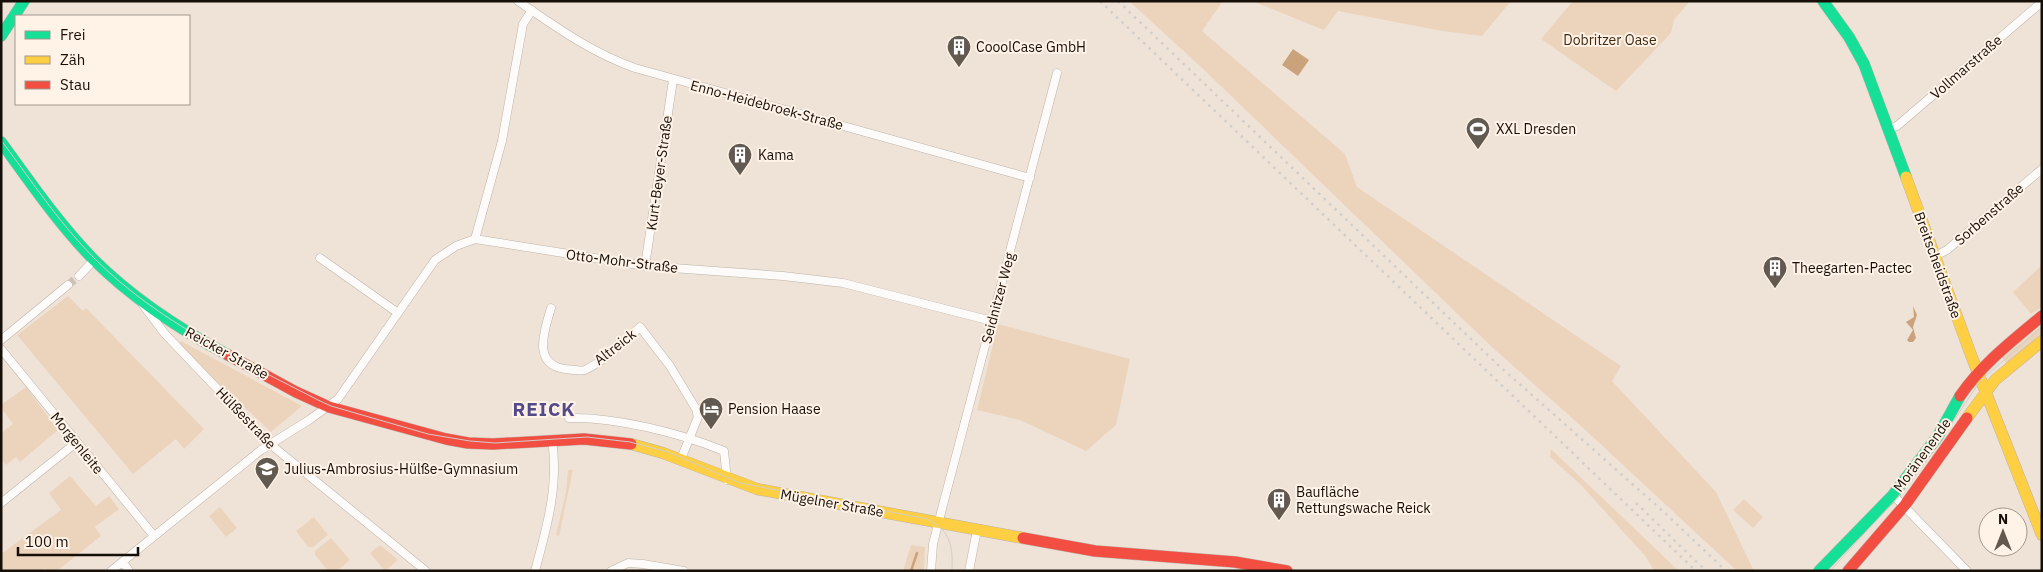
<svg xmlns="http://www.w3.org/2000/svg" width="2043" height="572" font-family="'IBM Plex Sans',sans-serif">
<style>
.green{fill:#ecd4bc}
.water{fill:#caa37c}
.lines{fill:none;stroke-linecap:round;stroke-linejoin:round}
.stream{stroke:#caa37c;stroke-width:2.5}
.street-tunnel{stroke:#cec3b9;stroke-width:8;stroke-dasharray:8 4;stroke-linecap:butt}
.street-casing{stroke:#bcb3aa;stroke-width:9}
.fast-casing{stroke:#bcb3aa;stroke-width:12}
.slow-casing{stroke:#bcb3aa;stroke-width:12}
.jam-casing{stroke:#bcb3aa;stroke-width:12}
.street{stroke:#fdfbf9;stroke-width:8}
.fast{stroke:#16e098;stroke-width:11}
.slow{stroke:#ffcf43;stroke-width:11}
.jam{stroke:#f24e42;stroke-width:11}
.tram{stroke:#d1cecb;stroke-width:1}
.rail{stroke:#d1cecb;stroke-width:2.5;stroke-dasharray:2.5 5;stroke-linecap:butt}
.labels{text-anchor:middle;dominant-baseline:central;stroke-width:4;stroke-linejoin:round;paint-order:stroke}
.park-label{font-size:14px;fill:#412a13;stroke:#fff2e6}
.poi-label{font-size:14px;fill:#160f08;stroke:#fff2e6;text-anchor:start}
.street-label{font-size:14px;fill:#160f08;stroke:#fff2e6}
.district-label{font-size:19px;font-weight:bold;letter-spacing:1px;fill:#534a89;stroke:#fff2e6}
</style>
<rect width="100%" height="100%" fill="#efe3d8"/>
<path class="green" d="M1129,1h94l-21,30 143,123 12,33 264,179 -9,15 104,111 38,79h-17l-156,-145 -88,-78 -291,-280z
M1252,1h259l-29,35 -40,-5 -104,-20 -14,19z
M1573,1h117l-16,19 -3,13 -55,58 -75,-52z
M2042,265v42l-11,7 -18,-22z
M68,296l15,15 3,-3 118,121 -20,20 -8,-10 -43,35 -116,-139z
M998,324l132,35 -14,66 -30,26 -66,-31 -43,-10z
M2042,325v8l-35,31 -5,-6z
M181,341l121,65 -31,26 -93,-87z
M26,387l32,43 -38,32 -4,-5 -10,8 -5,-6v-26l12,-9 -12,-16v-3z
M1551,449l128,122h-25l-8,-14 -65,-72 -31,-28z
M568,470h5l-14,66 -3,-1 10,-43z
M70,476l26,30 13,-10 10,13 -24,18 6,9 -44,35h-10l-2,-3 -3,3h-41v-17l60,-44 -12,-17z
M1744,499l19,18 -10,11 -20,-18z
M220,507l17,21 -11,9 -17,-21z
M314,517l14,18 -15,12h-5l-12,-16z
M331,538l19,22 -13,11h-9l-13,-16v-4z
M380,545l18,15 -13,11 -15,-18z
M911,545l14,2 -1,24h-21z"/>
<path class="water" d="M1293,49l16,11 -11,16 -16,-11z
M1913,306l4,9 -4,12 3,11 -3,4h-4l-2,-2 6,-10 -7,-8 8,-5z"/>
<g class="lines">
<path class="stream" d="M911,571l6,-18"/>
<path class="street-tunnel" d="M68,285l11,-9"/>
<defs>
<path id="street" d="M518,1c38,26 74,52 117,67l395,110
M1889,129l8,-3 145,-124
M475,239l27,-98 21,-117 9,-14
M1935,256l12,-6 95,-81
M320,258l78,55
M645,266l28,-186
M79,276l15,-16
M143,305l22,29 105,110 156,127
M551,308c-6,21 -20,56 14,61 6,0 14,3 20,1 21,-10 38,-28 55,-43l30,39 26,43 2,8 -17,42
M1,340l67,-55
M1,349l153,187
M569,418c47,-1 111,15 155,33l3,29
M1893,495l74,76
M1,503l76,-61
M123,562l6,9
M111,571l150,-121 48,-30 29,-21 97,-139 21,-14 19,-7 170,27 138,10 60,7 141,36h8
M535,571c12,-44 24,-86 17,-131
M611,571l17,-8 15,1 41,7
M931,571l2,-27 10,-39 114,-432
M969,571l8,-41"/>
<path id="fast" d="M1823,1l26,36 15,27 42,113
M1,36l23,-35
M1,142c29,40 57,81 92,117 39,39 86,70 135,96
M1819,571l74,-76 45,-59 22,-40"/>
<path id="slow" d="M1906,177l65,178 71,180
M1967,418l28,-38 47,-39
M631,444l32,9 94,36 266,49"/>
<path id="jam" d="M228,355l68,37 33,15 117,32 22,4 25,1 91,-5 47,5
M1960,396c22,-32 52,-55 82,-80
M1023,538l72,13 140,11 52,9
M1848,571l57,-66 62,-87"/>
</defs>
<use href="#street" class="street-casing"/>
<use href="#fast" class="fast-casing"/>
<use href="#slow" class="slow-casing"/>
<use href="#jam" class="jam-casing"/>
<use href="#street" class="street"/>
<use href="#fast" class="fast"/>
<use href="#slow" class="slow"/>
<use href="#jam" class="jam"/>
<path class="tram" d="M1,140c30,40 58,83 94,119 63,63 144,100 223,141l13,6 97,28 42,7 25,2 92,-6 43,5 38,10 72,31 187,36c24,12 26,27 25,52
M1830,571l67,-73 38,-50 46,-68 61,-53"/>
<path class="rail" d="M1100,1l596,570
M1118,1l379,363 168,149 61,58
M1636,503l70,68"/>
</g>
<defs>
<symbol id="building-pin" viewBox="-11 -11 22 30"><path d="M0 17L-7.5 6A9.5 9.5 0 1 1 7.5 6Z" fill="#625951" stroke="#fff2e6"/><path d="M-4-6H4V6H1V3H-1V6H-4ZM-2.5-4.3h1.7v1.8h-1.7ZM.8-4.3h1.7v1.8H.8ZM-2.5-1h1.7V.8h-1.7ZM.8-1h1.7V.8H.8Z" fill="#fff"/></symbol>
<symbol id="stadium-pin" viewBox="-11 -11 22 30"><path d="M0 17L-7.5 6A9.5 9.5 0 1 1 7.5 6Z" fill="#625951" stroke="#fff2e6"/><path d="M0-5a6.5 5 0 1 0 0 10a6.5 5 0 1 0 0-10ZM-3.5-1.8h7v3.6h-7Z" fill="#fff"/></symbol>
<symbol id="hotel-pin" viewBox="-11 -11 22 30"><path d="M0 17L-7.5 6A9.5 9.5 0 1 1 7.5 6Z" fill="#625951" stroke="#fff2e6"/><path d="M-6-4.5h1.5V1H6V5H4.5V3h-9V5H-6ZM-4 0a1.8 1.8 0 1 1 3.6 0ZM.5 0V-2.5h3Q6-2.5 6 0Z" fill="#fff"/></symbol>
<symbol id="school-pin" viewBox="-11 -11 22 30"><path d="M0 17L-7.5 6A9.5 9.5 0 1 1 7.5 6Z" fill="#625951" stroke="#fff2e6"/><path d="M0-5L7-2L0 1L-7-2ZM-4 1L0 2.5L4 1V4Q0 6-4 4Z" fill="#fff"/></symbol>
</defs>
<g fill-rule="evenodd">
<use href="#building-pin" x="945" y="33" width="28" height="38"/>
<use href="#stadium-pin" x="1464" y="115" width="28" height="38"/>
<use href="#building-pin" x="726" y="141" width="28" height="38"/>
<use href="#building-pin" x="1761" y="254" width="28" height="38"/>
<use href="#hotel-pin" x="697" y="395" width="28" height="38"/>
<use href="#school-pin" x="253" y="455" width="28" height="38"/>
<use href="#building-pin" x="1265" y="486" width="28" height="38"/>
</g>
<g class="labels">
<g class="park-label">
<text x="1610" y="40">Dobritzer Oase</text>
</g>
<g class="poi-label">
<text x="976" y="47">CooolCase GmbH</text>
<text x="1496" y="129">XXL Dresden</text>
<text x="758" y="155">Kama</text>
<text x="1792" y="268">Theegarten-Pactec</text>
<text x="728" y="409">Pension Haase</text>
<text x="284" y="469">Julius-Ambrosius-Hülße-Gymnasium</text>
<text x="1296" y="492">Baufläche<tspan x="1296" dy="16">Rettungswache Reick</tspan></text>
</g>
<g class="street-label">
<text transform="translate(1966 67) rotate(-41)">Vollmarstraße</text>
<text transform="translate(767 105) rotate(15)">Enno-Heidebroek-Straße</text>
<text transform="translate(659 173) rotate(-82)">Kurt-Beyer-Straße</text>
<text transform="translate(1989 214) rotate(-41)">Sorbenstraße</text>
<text transform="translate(622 261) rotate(7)">Otto-Mohr-Straße</text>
<text transform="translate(1938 265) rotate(70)">Breitscheidstraße</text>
<text transform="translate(998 298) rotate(-75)">Seidnitzer Weg</text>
<text transform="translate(615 347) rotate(-38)">Altreick</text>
<text transform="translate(227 353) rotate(29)">Reicker Straße</text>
<text transform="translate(246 418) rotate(46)">Hülßestraße</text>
<text transform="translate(77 443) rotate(51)">Morgenleite</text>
<text transform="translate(1922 455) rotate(-54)">Moränenende</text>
<text transform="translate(832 503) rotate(10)">Mügelner Straße</text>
</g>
<g class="district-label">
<text x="544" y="409">REICK</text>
</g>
</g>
<rect width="2043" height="572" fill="none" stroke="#160f08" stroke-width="5"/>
<rect x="15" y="15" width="175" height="90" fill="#fff2e6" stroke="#a2978d"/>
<rect x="25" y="31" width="25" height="8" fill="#16e098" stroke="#a2978d"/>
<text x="60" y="40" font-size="15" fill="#160f08">Frei</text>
<rect x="25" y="56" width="25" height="8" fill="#ffcf43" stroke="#a2978d"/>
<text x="60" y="65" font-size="15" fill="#160f08">Zäh</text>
<rect x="25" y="81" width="25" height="8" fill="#f24e42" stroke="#a2978d"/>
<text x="60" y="90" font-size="15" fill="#160f08">Stau</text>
<g transform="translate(2003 532)"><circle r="24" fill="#fff2e6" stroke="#a2978d"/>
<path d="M0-4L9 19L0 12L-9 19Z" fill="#625951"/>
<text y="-8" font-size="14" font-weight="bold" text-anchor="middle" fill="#160f08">N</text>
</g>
<path d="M18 547v8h120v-8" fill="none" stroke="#160f08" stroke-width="2.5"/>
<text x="25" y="547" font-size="15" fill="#160f08" stroke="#fff2e6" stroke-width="4" paint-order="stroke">100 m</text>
</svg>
